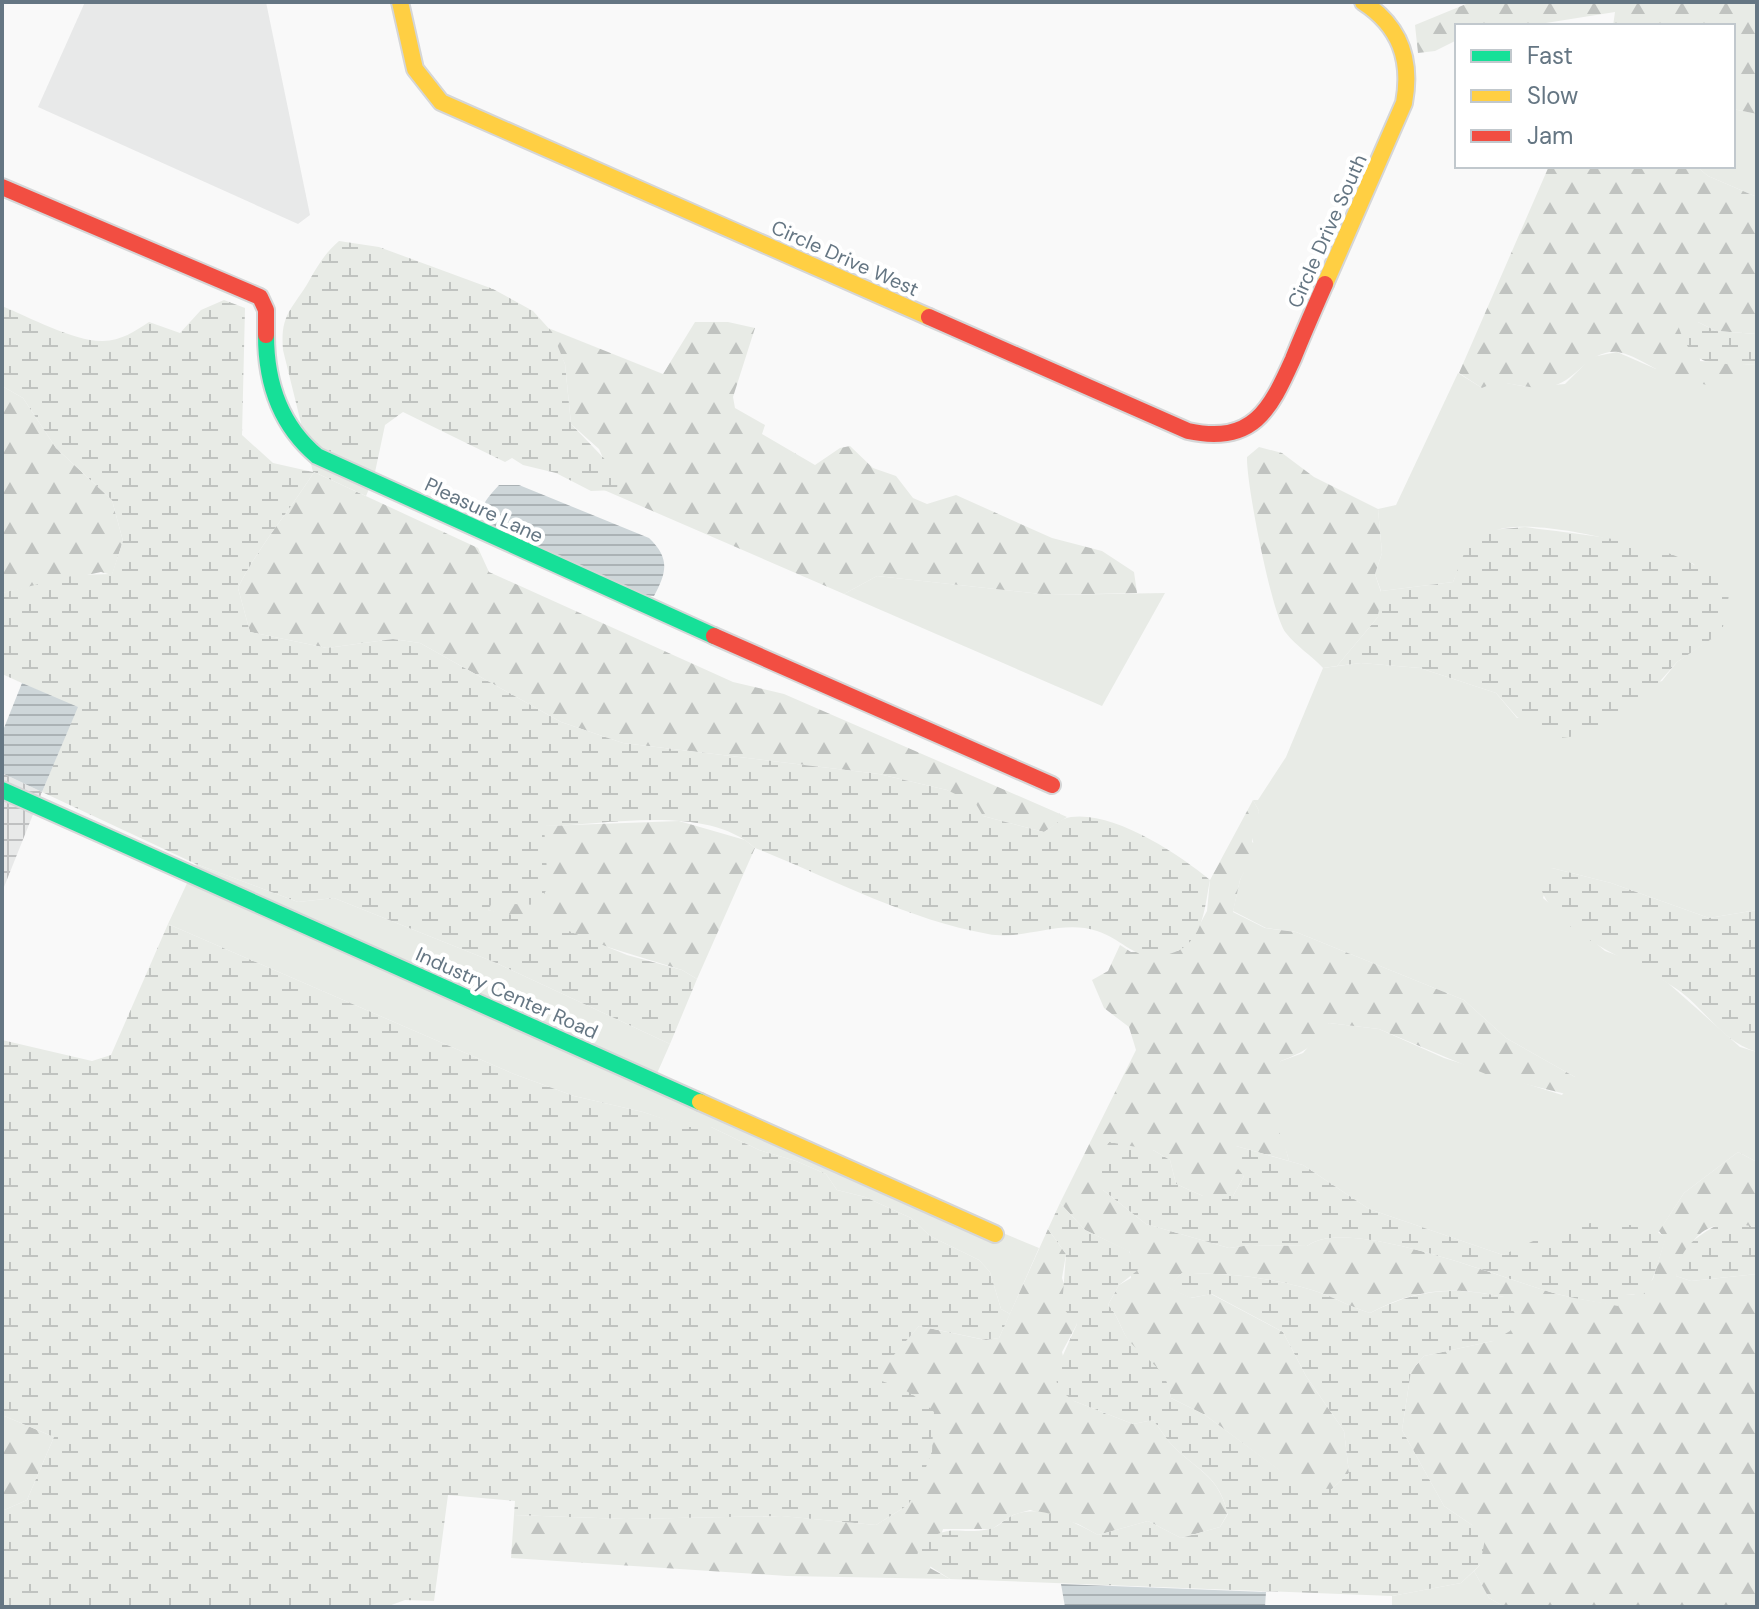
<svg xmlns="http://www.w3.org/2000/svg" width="1759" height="1609" font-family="'DM Sans',sans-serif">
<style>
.built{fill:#e8e9e9}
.industrial{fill:url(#industrial-grid)}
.grass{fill:#e8ebe6}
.forest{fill:url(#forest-firs)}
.wetland{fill:url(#wetland-marsh)}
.water{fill:url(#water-rules)}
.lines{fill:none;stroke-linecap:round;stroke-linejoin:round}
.fast-casing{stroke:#d5d6d7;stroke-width:20}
.slow-casing{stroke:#d5d6d7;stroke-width:20}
.jam-casing{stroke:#d5d6d7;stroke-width:20}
.fast{stroke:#16e098;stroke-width:16}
.slow{stroke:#ffcf43;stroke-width:16}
.jam{stroke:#f24e42;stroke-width:16}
.labels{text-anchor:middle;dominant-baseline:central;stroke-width:8;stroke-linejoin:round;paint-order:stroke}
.street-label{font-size:20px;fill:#657683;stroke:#fff}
</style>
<defs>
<pattern id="industrial-grid" width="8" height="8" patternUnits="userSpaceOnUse" patternTransform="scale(2)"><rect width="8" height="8" fill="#e8e9e9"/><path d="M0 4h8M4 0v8" fill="none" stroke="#c0c1c2"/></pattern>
<pattern id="forest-firs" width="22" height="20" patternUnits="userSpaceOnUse" patternTransform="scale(2)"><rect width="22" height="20" fill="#e8ebe6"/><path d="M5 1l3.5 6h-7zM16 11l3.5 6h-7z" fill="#c0c3c0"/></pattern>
<pattern id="wetland-marsh" width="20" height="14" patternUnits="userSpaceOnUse" patternTransform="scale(2)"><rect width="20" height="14" fill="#e8ebe6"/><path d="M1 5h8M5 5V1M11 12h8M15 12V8" fill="none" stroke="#c0c3c0"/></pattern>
<pattern id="water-rules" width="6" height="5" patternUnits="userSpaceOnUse" patternTransform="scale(2)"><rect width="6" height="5" fill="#ced6d9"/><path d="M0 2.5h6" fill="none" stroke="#abb2b5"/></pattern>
</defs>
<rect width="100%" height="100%" fill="#f9f9f9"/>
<path class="built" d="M85,2h181l44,213 -12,9 -260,-117z"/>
<path class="industrial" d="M2,773l40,19 -40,100z"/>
<path class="grass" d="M1733,109l24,5v83l-49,-21 -12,-10h37z
M1617,352l39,17 101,6v-10v545l-48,8 -98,-35 -59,-15 -9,30 62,53 28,10 35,22 72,64 17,5v110l-19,-10 -54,41 -26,40 -10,-7 -112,17 -33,12 -134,-46 -66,-44 -14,-4c-5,-24 -25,-47 -23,-72 1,-9 10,-21 15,-28l22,-8 26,-30 50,6 65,29 118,37 13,-18 -69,-39 -42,-38 -168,-68 -30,-4 -33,-17 7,-31 14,-30 -2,-18 7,-21 -6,-11h5l28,-43 37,-89 38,-5 59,5 76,25 21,25 145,-37 15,-19 45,-31 -28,-67c-43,-15 -157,-49 -200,-33 -21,7 -33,33 -41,51l-72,9 -6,-17 7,-21 -4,-44 18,-4 62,-132 24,15 14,-7 32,6 37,-3 27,-27z
M877,576l173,19 115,-2 -63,113 -258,-112z
M196,864l102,38 36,-4 160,64 176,82 -19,43 388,161 -29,66 -9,-5 -11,-37 -11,-12 -49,-24 -19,-18 -46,-21 -28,-7 -11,-16 -30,-13 -37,-11 -48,-23 -22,1 -46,-16 -69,-16 -60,-22 -346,-150z
M1474,1571l15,27 16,9h-113v-11l69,-13z"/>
<path class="forest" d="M1471,2h286v112l-24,-5v-83h-120l2,-14 -88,14h-70v14l-22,11 -17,2 -3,-28z
M1549,166h147l12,10 49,21v137l-41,-3 -18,-9 2,39 57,4v10l-21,14c-20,-3 -42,-5 -61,-12 -19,-5 -38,-22 -57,-25 -31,-3 -42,32 -70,35 -25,4 -42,-11 -66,1l-23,-15z
M695,322h33l27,6 -22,69 2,11 30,17 -3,9 53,31 25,-17 10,-2 23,22 23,8 17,22 14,6 29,-9 96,43 50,13 32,21 3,21 -87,2 -173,-19 -33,18 -240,-104 13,-1 -18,-40 -28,-25 -6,-60 -17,-36 115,46z
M2,386l21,12 33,50 56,52 11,41 -11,34 -11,-3 -99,21z
M1259,447l23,6 32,24 64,32 4,44 -7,21 7,21 -4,22 -41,49 -14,2c-11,-12 -27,-22 -37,-35 -14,-17 -40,-150 -39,-176z
M314,472l164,76 11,24 244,110 51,12 283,123 -23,15 -61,-16 -36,-26 -68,-16 -256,-31 -62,-21 -141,-79 -27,-4 -66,9 -77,-16 -12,-44c21,-43 51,-76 76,-116z
M1253,800l6,11 -7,31 6,4 -18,34 -7,32 32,16 31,4 168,68 42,38 69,39 3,20 -90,-22 -109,-46 -50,-6c-12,22 -25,29 -48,38 -29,52 -2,52 8,100l-53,-15 8,30 -11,20h-30l-27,-12 -6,-24 -17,-10 -50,40 43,34 83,24 21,-3 57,1c41,-32 201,35 250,48 20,5 40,8 61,11v-12l16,2 19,-16 12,-40 -6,-8 25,-38 54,-41 19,10v65c-50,-8 -63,1 -81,49l15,5 66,-7v333h-252l-16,-9 -15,-27 6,-6 -8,-40 -28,-19 -42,-76 9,-59 13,-15 69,-15 11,-44c-49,-11 -89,-9 -134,16 -20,-6 -38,-17 -58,-23 -41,-13 -87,-17 -130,-17l-14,14 23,11 20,-4 72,38 23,44 38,55 5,42 -17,16h-28l-99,-74 -34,-17c-3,-25 -26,-37 -41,-55 -9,-12 -11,-27 -22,-38l11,-20 12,-7 -1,-26 -45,-22 -25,-27 76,-153 -7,-23 -25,-19 -12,-28 16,-9 12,-26 11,7 47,-1 16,-16 13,-24 3,-31z
M679,821l66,19 10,8 -58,131 -15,-9 -194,-60 3,-7 19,-1 33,-63 1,-13z
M1048,1229l18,25 -4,24 15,46 -15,28 12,49 59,23 20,-4c8,10 15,22 24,30 26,24 40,26 51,63l-8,14 -39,11 -33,-17 -50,14 -20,-11 -48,-14 -17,5 -21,14h-49l-13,39 20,11 -163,-3 -276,-18 3,-43 112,4 156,-3 94,9 32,-20 24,-54 -61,-71 48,-54 66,14 14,-2z
M2,1415l52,22 -27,63 -25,11z"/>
<path class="wetland" d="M339,241l40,6 114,42 40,22 19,21 13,32 6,60 47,49 -1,17 -26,1 -35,-18 -33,-8 -11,-7 -7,4 -102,-50 -18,13 -11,52 -8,19 -52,-24c-25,40 -55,73 -76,116l12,44 77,16 66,-9 27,4 141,79 62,21 256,31 68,16 29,14 7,12 61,16c8,-5 17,-14 27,-15 43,-6 108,37 139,63 -5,24 -6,61 -35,72 -37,15 -49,-12 -78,-21 -37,-12 -73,10 -109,3 -80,-14 -158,-56 -233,-86 -50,-45 -150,-22 -211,-22l4,61 -10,18 -46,-2 -4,7 59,12 80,33 55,15 15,9 -27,65 -176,-82 -160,-64 -36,4 -102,-38 -154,-72 35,-84 -75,-34v-81l74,-18 36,-1 11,-33 -11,-41 -56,-52 -33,-50 -21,-12v-80c27,11 73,36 101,35 18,0 32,-10 46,-19l31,11 21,-23 23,-10 21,8 -3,127 31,28 40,9 -30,-122c-3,-36 9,-40 26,-69 9,-16 16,-28 30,-40z
M1677,322h21l18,9 41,3v31c-46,-3 -64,7 -80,-43z
M1525,527c61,9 167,13 204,68l-7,37 -45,30 -38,43 -61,31 -19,2 -42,-21 -21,-24 -76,-25 -59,-5 -24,3 41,-49 3,-26 72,-9 17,-44 21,-8z
M1552,868l59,15 98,35 48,-8v142c-34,-10 -50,-40 -76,-60 -41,-31 -131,-56 -142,-111z
M168,924l346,150 60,22 69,16 46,15h22l48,23 37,11 30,13 11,16 28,7 46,21 19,18 49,24 11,12 11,37 9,5 -11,24 -13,2 -67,-14 -46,53c26,6 41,14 61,33l-2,39 -13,35 -11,19 -32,20 -95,-9 -155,3 -112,-4 1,-14 -67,-6 -14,106 -29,-1 -19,7h-384v-96l25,-11 27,-63 -52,-22v-375l90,21 19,-6z
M1109,1142l44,8 17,10 6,24 27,12h30l11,-20 -15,-18 7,-12 67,19 66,44 134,46 58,-27 30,-5 58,3 17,12 -13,40 -10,17 -25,-1v12c-21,-4 -41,-7 -61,-12 -48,-13 -210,-80 -250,-48l-57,-1 -21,3 -83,-24 -43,-34 -2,-35z
M1060,1203l25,27 44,21 9,19 -19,15 -11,20c11,11 13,27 23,38 18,20 36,25 40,55l34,17 99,73 28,1 17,-16 -5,-42 -38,-55 -23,-44 -71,-38 -22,4 -23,-11 15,-14c43,0 89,4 130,17 20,6 38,17 58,23 46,-24 84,-27 134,-16l14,21 -8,13 -17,10 -69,15 -13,15 -9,59 42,76 28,19 13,14 -5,26 -19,18 -69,13 -442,-17 -33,-21 2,-14c37,-23 35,-8 71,-15 9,-2 17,-12 26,-15 27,-10 59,9 82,21l50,-14 33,17 39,-11 8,-13c-10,-38 -25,-40 -51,-64 -9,-8 -16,-20 -24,-30l-20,4 -59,-23 -16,-12 -3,-16 22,-49 -15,-17 4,-53 -18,-25z
M1723,1222l34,5v47l-66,7 -15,-5c4,-30 22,-41 47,-54z"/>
<path class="water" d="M499,485h20l130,53c21,20 18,34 5,58l-23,-2 -143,-65c-13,-20 -3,-28 11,-44z
M22,683l56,24 -36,85 -40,-19v-40z
M1061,1584l205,8 -1,15h-200z"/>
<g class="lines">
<defs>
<path id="fast" d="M266,335c0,48 14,90 51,121l397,180
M2,790l698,312"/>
<path id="slow" d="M400,2l15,67 26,33 488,215
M1325,284l79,-181c8,-43 -4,-77 -41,-101
M700,1102l295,132"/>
<path id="jam" d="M2,187l258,110 6,13v25
M929,317l259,114c65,14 82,-21 105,-72 10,-25 21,-50 32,-75
M714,636l338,149"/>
</defs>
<use href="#fast" class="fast-casing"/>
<use href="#slow" class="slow-casing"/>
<use href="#jam" class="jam-casing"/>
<use href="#fast" class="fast"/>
<use href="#slow" class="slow"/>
<use href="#jam" class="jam"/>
</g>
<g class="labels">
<g class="street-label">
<text transform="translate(1327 231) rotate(-66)">Circle Drive South</text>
<text transform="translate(845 258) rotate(24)">Circle Drive West</text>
<text transform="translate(484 510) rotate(25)">Pleasure Lane</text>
<text transform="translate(507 993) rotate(24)">Industry Center Road</text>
</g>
</g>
<rect width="1759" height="1609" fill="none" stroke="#657683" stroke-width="8"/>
<rect x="1455" y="24" width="280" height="144" fill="#ffffff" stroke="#c1c8cd" stroke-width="2"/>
<rect x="1471" y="50" width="40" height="12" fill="#16e098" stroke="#c1c8cd" stroke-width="2"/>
<text x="1527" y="64" font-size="24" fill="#657683">Fast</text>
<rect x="1471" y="90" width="40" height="12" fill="#ffcf43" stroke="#c1c8cd" stroke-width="2"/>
<text x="1527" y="104" font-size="24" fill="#657683">Slow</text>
<rect x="1471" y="130" width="40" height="12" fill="#f24e42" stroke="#c1c8cd" stroke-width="2"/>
<text x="1527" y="144" font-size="24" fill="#657683">Jam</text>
</svg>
